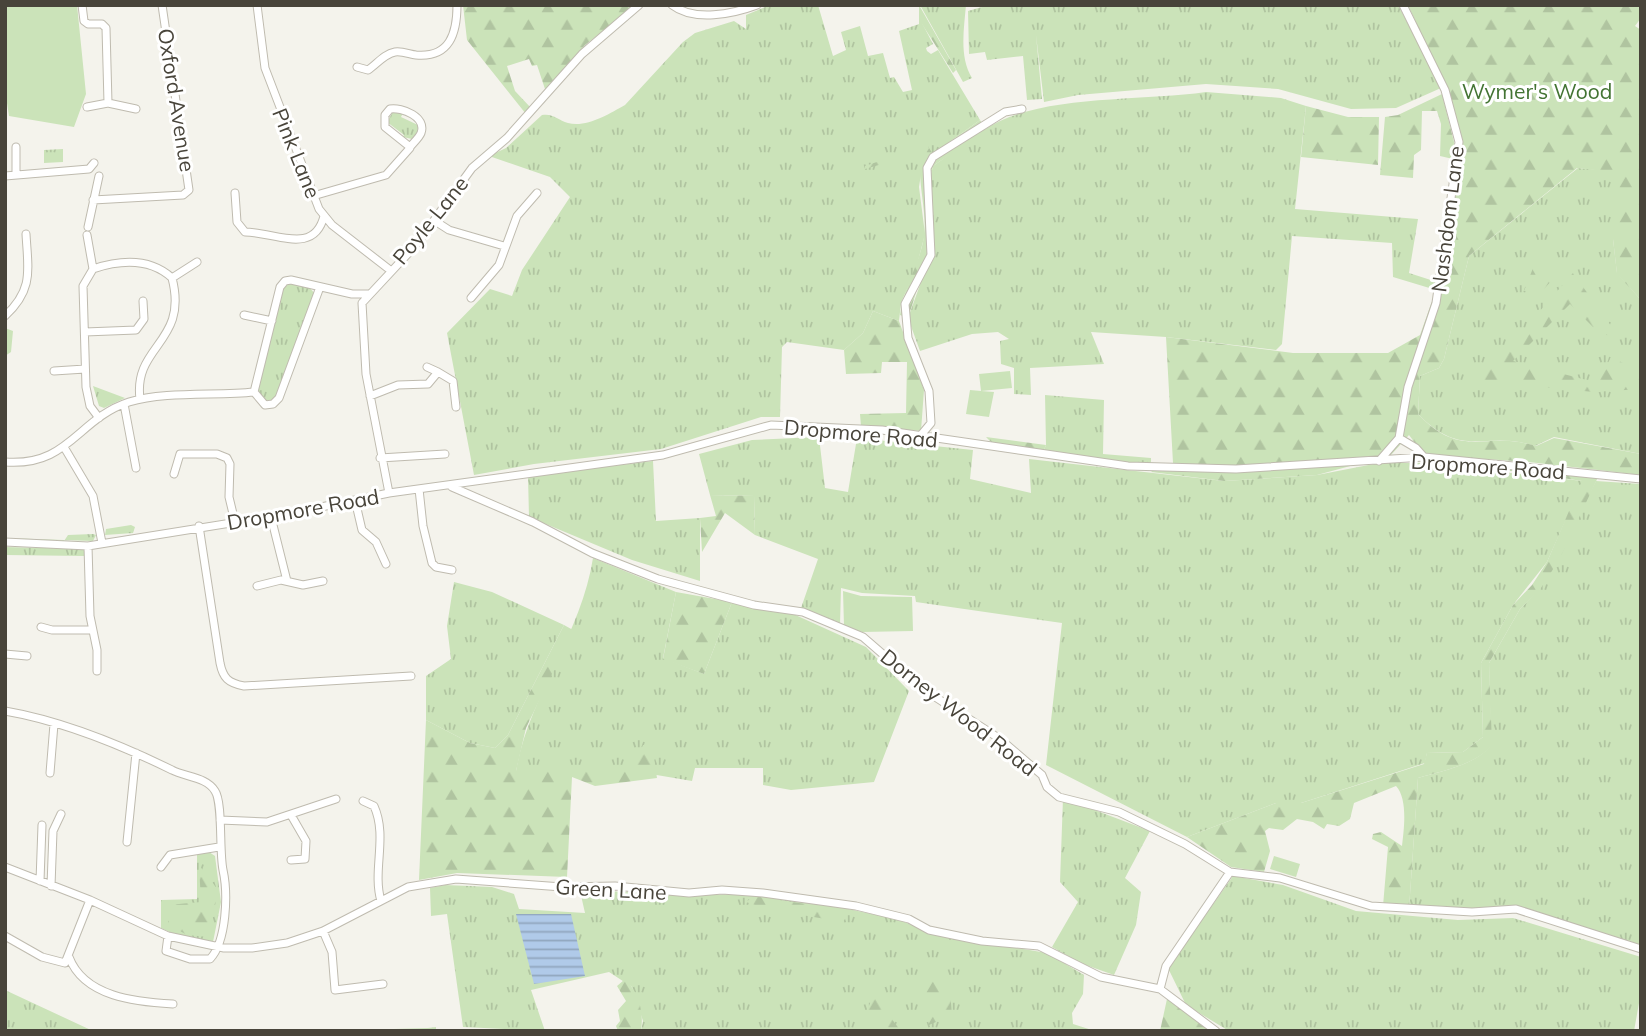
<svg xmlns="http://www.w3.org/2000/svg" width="1646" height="1036" font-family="Mulish,sans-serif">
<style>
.grass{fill:url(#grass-tufts)}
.forest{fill:url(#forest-firs)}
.garden{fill:#cbe3b9}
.water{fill:url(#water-rules)}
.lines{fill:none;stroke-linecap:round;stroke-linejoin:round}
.minor-casing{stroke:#bfbbaf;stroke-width:9}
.minor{stroke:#fff;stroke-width:7}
.labels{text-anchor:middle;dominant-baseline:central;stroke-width:6;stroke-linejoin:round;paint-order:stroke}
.park-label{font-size:21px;fill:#437433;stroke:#fff}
.street-label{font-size:21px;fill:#48443a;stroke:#fff}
</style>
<defs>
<pattern id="grass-tufts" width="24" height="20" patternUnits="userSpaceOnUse" patternTransform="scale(1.75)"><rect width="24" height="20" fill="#cbe3b9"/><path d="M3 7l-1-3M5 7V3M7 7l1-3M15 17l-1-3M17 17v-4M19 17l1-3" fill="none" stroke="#b0c4a0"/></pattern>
<pattern id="forest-firs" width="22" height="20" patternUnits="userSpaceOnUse" patternTransform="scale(1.75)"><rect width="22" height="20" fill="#cbe3b9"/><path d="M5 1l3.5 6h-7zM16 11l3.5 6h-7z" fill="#b0c4a0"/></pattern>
<pattern id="water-rules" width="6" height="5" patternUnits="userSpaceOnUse" patternTransform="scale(1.75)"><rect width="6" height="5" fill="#b0cae9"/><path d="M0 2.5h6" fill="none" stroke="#91a6be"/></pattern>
</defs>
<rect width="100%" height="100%" fill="#f4f3ec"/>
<path class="grass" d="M770,5h48l15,51 13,-6 -5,-18 19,-6 8,30 15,-3 7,25 4,-1 9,15 9,-2 -13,-59 23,-8 11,21 -7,4 1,3 4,3 7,-4 42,70 -57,41 -4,26 6,47 -8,31 -16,38 -2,18 -26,-10 -10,22 -19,17 -57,-8 -5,5 -2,70h-19l-100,32 -127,15 -60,11 -27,-142 43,-44 22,7 10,-26 48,-73 -20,-20 -61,-21 17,-8 36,-33c11,-2 16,5 26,8 18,5 41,-9 57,-18l58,-63 12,-9 39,-12 12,8v-14z
M920,5h46c-2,24 -7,52 6,73l-9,4z
M989,5h409l43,83 -45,20 -45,1 -73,-20 -72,-5 -128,11 -34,7 -8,-67 6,64 -15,1 -4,-44 -36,4 -2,-8 -16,2 -1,-43z
M1206,92l75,6 25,8 -11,103 123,10 -9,54 28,9 -1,8 -43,-13 -1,-34 -100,-7 -10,108 -6,6 -110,-13 -75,-5 13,32 -74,4 1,27 -17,-1v-26l-13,-4 -1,-23 9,-2 -11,-7 -26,2 -52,17 -12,-33 17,-47 4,-88 4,-17c21,-14 43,-34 67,-45 56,-26 144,-20 206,-29z
M393,112l10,1 -2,4 17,8v6l-6,8 -9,-2 1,-2 -17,-13z
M63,149v13l-19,1v-13z
M1578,168l36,3 -1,68 4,34 24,27v154l-87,-17 -19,9c-51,-17 -71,15 -117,-32l2,-38 19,-8 5,-9 25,-103z
M290,283l19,4 6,7 -39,103 -7,4 -8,-2 -3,-7 25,-104z
M5,328l8,3 -2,21 -6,4z
M93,386l32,12 -21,10 -5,-2z
M1045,395l59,5 -1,54 48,4v4l-2,3c-36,-2 -70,-12 -106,-13l3,-7z
M819,437l6,51 23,4 9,-54 116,12 -3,29 61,14 -2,-34 195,22 93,-6 62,-12h42l162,18 -36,81 -34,43 -32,58 2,74 -20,15 -36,1 -2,10 -124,40h-25l-89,34 -141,-72 16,-142 -146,-21 -1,-6 -53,-3 -21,-5 -1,37 -39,-17 17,-49 -63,-24 -1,-39 -44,-1 -11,-41 53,-14z
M653,461l3,60 44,-3v63l-68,-21 -103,-43 -1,-41z
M1596,481l45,3v465l-125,-40h-107l9,-131c23,-7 58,-13 73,-33l-2,-82 31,-54 19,-19z
M131,525l4,2 -2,6 -28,2 1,-6z
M93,534l3,1 -3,6 -88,-3 59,3 4,-6z
M5,547l78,2 3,3 -2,4 -79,-1z
M593,558l83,34 -13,66 41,16 28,-72 59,11 75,34 43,44 -35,91 -83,8 -28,-5v-17h-68l-3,13 -59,-10h-117c13,-75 65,-136 77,-213z
M454,582l38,10 72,33 -56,110 -13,13 -25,-5 -44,-23v-44l25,-17 -4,-33z
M1063,798l87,33 -25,47 16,14 -5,33 -22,50 -34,-12 -28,-16 26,-45 -18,-20z
M209,852l6,4 6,46 -8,40c-18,3 -36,-7 -52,-14v-28l36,-1v-45z
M1233,876l50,9 73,26 102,9 55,-2 128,39v35l-7,39h-405l-43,-26 -18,-37z
M445,885l47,2 22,7 5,15 66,4 -5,-22 13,-1 92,6 50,-2 71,6 94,20 30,13 117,20 37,22 -1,19 -11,19 1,11 22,7h-454l2,-10 -11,-34 -23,-15 -78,18 14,41 -82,-4 -16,-113 -16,2 -1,-28z
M5,990l88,41h-88z
M436,1027v4h-111l103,-3z"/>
<path class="forest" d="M463,5h173l-51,40 -39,47 -9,-27 -5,1 -3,-7 -22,7 8,25 16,17 -5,6 -59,-74z
M919,5l37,65 -3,3 -31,-49 -3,1z
M1408,5h233v13l-6,8 6,4v270l-24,-26 -4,-35v-67l-36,-4 -108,88 -25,103 -5,9 -19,8 -2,38c45,47 66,16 118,32l18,-8 87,16v21l-112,-13 -105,-7 -15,-20 -18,20 -74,20 -93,6 -73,-9 10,-9h12l-7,-126 127,16h95l32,-18 16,-45 15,-62 10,-86 -14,-53z
M1442,94l12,48 -1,17 -13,-3 1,-32 -4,-13h-15l-1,39 -7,5 -1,23 -33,-3 5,-58 13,-2z
M1306,106l42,11h31l-1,48 -77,-8z
M980,120l6,10 -53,36 -4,17 5,53 -26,82 -8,-3c3,-27 20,-51 24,-79 3,-22 -5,-48 -4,-71l-4,-11 -51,15v-3l62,-21 6,9z
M1560,262l-7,17 -10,11 -19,1 11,-28z
M1573,273l46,64 -19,-3 -30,-30 -57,57 85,22 13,-26 30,15v17l-47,3 -115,-11z
M873,311l26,10 25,69 -3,41 -60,-5 -1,-12 46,-1 1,-51h-25l-1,11 -35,1 -2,-24 19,-17z
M986,437l60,8 -3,7 -47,-5z
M1490,467l109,8 -40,85 -20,31 -19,18 -31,54 3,82c-16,20 -51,26 -74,33l-9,131 -26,-3 5,-59 -16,-8 1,-5 8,-2 21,14c2,-17 6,-47 -6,-60l-42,17 -4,16 -11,7 -12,-2 -3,5 -11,-7 -16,-3 -14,11 -14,-2 -4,3 5,20 -6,21 -33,-5 -44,-30 89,-34h25l123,-39 3,-11 36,-1 20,-15 -2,-74 32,-58 19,-20 15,-23 35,-81 -66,-10h-26z
M710,495l44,1 1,39 -30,-22 -23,39 -2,-34 16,-2z
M676,592l56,10 -28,72 -41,-15z
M564,625l9,5 -47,98 -10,43h116l11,-26 9,-1 5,34 -62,8 -23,-9 -5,100 -110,-4 -38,7 7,-160 44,23 25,5 13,-13z
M199,865l19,25 -9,47 -22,-2 -19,-11v-19l33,-3z
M754,896l96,15 -7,11 -76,-13 -21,-7z
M923,973l26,6 3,36 -23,10z
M624,980c15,9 20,34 17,51h-23l-2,-5 4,-5 -2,-11 8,-9 -9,-15z
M873,994l27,36 -11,1 -21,-22z
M1167,999l47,32h-54z"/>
<path class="garden" d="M5,5h72l9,89 -12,33 -65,-11 -4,-26z
M1010,371l2,17 -31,3 13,1 -5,25 -23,-3 4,-24 11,1 -2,-17z
M843,591l18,5 51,1 1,34 -51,1 -18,-6z
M1274,856l26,8 -4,13 -26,-8z"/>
<path class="water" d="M516,914h55l14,62 -51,8z"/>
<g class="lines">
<defs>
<path id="minor" d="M82,5l2,16 4,3h14l4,4 2,75 -21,4
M257,5l8,63 54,141 13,16 58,45
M672,5c22,17 61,9 85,0
M1403,5l42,85 14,52 -23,161 -28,84 -9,51 17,10 8,9
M357,67l11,3c9,-6 16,-16 27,-18 7,-1 14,2 21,3 34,3 41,-22 41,-50
M108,103l28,6
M16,175v-28
M5,176l84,-7 5,-6
M235,193l2,29 8,10c30,0 69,24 79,-16
M313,196l73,-21 24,-27v-1c3,-4 9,-9 11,-14 6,-16 -19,-26 -31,-24l-5,6v12l25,20
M93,200l90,-5 6,-5 -27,-185
M435,221l14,9 55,16
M88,227l11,-51
M87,235l6,34
M172,278l25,-16
M320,287l-41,111 -6,6 -8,1 -11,-13 26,-105 5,-6 6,-1 61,14h16
M471,298l28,-33 18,-49 20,-23
M244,315l28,6
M5,316c29,-27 23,-46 21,-82
M85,332l51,-2 8,-11 -1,-18
M427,367l11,5
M54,371l31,-2
M370,396l28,-11 30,-1 10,-12 15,9 3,26
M124,404l12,64
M99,418l-9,-12 -4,-19 -3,-101 10,-17c27,-9 57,-11 79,9 17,65 -39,67 -32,121
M921,435l10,-12 -2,-32 -21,-53 -3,-34 26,-49 -4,-87 6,-11 72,-45 17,-3
M64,447l29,49 9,47
M380,458l65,-4
M1379,461l20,-23
M5,462c64,5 72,-43 124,-60 36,-11 87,-6 125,-10
M174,474l6,-20h37l10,4 3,6 -1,33 6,25
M452,487l81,35 59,31 66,26 96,26 49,7 60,25 60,52 77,50 42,36 5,12 12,10 60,15 66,32 45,28 50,6 91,28 101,6 44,-3 125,40
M419,489l4,37 9,37 4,4 16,3
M389,493l-23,-119 -4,-71 54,-58 56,-77 35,-30 75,-84 57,-49
M355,500l7,30 14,12 10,22
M271,517l16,64
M199,526l21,137c3,15 8,20 24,23l167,-10
M5,542l83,4 199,-32 102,-21 274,-38 108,-30 111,5 246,36 108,3 188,-12 217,22
M88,546l2,70 7,34v21
M257,586l24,-6 22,5 20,-4
M41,627l11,3h40
M5,654l22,2
M5,711c58,10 116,34 167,59 13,7 35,7 43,21 8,12 4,59 8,79 5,23 4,71 -13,89h-20l-24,-8 2,-15
M50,773l4,-49
M363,801l11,5c14,31 -2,64 7,95
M291,815l15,26 -1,18 -14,1
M220,820l47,2 69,-23
M127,842l9,-89
M5,867l85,33 78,36 56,12h28l35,-5 36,-12 85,-44 48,-8 106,8 53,-1 74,7 33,-3 41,3 93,13 53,13 20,11 53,11 57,5 62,31 59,12 56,42
M161,867l9,-12 49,-8
M40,881l2,-56
M51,886l2,-55 8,-17
M323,931l9,21 3,38 48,-6
M5,936l37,21 23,6 25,-63
M69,957c15,40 67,45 104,47
M1160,989l6,-23 64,-94"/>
</defs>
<use href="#minor" class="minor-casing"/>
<use href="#minor" class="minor"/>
</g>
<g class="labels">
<g class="park-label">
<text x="1537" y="91">Wymer's Wood</text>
</g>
<g class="street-label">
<text transform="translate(177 100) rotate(81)">Oxford Avenue</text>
<text transform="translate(297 153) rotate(68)">Pink Lane</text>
<text transform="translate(1447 219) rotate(-83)">Nashdom Lane</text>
<text transform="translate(430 220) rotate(-51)">Poyle Lane</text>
<text transform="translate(861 433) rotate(5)">Dropmore Road</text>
<text transform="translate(1488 466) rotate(4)">Dropmore Road</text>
<text transform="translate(303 509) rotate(-10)">Dropmore Road</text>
<text transform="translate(959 712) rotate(38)">Dorney Wood Road</text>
<text transform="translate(611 889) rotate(3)">Green Lane</text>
</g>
</g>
<rect width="1646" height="1036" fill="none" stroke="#48443a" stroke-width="14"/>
</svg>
